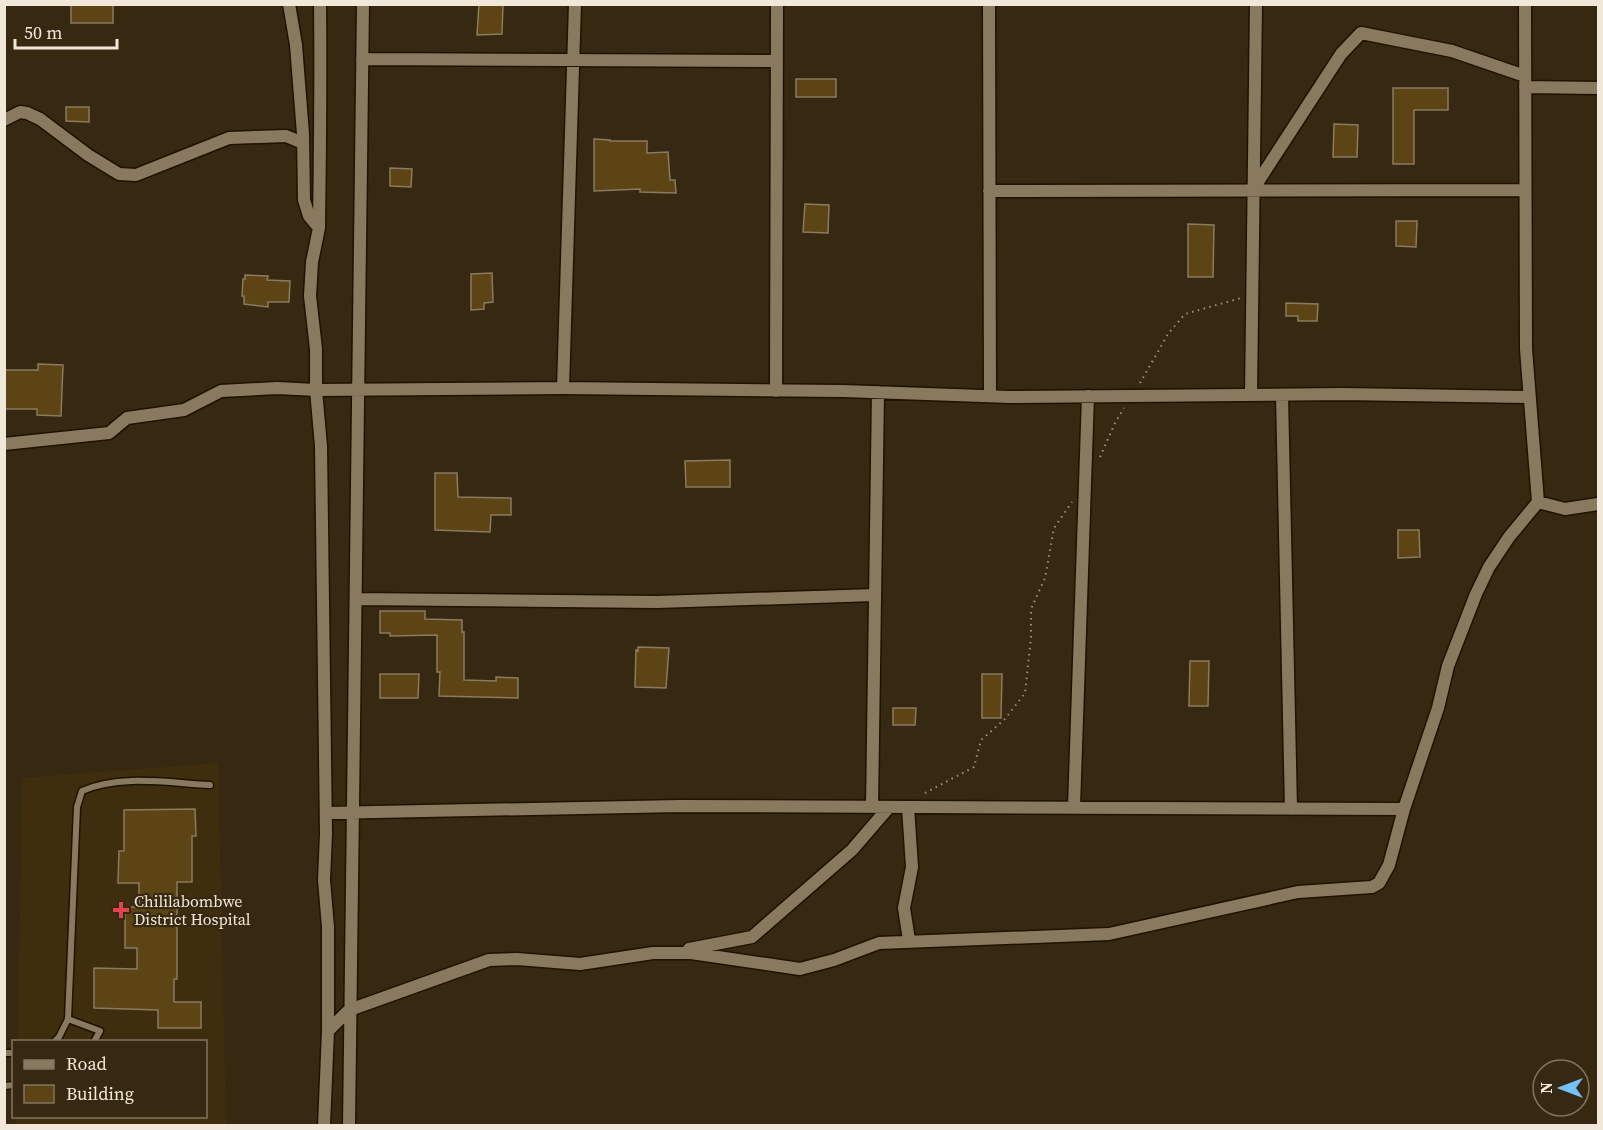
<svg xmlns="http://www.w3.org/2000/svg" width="1603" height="1130" font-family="'Source Serif 4',serif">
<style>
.built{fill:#3f2e0e}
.building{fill:#5d4415;stroke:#8a7a60;stroke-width:1.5}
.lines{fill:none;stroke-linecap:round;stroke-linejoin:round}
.service-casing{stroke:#1e1200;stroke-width:9}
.minor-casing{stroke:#1e1200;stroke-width:15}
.path{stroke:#9d927f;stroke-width:2;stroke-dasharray:1.5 4.5;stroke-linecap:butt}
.service{stroke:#89795f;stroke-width:6}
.minor{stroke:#89795f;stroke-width:12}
.health-dot{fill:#e0444e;stroke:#372911;stroke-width:2}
.labels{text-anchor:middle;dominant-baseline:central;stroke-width:4.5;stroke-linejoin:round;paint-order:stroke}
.poi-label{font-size:16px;fill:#f1e8d9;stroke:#372911;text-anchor:start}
</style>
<rect width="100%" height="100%" fill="#372911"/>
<path class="built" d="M218,763l8,362 -209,-1v-8h189v-74l-188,-1 4,-263z"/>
<path class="building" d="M71,4h42v19h-42z
M479,4h24l-1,30 -25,1z
M796,79h40v18h-40z
M1393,88h55v22h-34v54h-21z
M66,107h23v15l-23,-1z
M1334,124l24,1 -1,32h-24z
M594,139l16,1v1h37v12l21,-1 2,28h5l1,13 -36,-1v-3l-46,2z
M390,168l22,1 -1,18 -21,-1z
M805,204l24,1 -1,28 -25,-1z
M1396,221h21l-1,26 -20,-1z
M1188,224l26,1 -1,52h-25z
M492,273l1,29 -9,1v6l-13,1v-36z
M245,275l23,1 -1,4 23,1 -1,21h-21v5l-24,-3v-8h-2l1,-17h2z
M1286,303l32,1 -1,17h-19v-5h-12z
M38,364l25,1 -2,51 -24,-1v-6h-33v-39h34z
M730,460v27h-44l-1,-26z
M435,473h22l1,24 53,1v17h-20l-1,17 -55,-2z
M1398,530h21l1,27 -22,1z
M380,611h45v8l37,1v12h2v48l32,1v-4l22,1v20l-79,-2 1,-24h-3v-37l-47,1v-3h-10z
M638,647l31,1 -3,40 -31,-1 1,-37 2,1z
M1190,661h19l-1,45h-19z
M380,674h39l-1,24h-38z
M982,674h20l-1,44h-19z
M893,708h23l-1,17h-22z
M195,809l1,27h-4v46h-15v97h-3v23h27v26h-43v-18l-64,-2v-40l43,1v-21h-12v-41h14v-24h-21l1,-32h5v-41z"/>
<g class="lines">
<defs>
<path id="service" d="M68,1019l32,12 -6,11
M54,1042l5,-5 9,-18 9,-212 5,-16c38,-17 87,-8 128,-6
M4,1053h10
M4,1086l10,-1"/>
<path id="minor" d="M989,4l1,392
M1525,4l1,345 12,153
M362,59l415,2
M1525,87l73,1
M4,120l16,-8 7,1 13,6 48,36 31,19 17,1 93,-37 57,-2 17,7
M1254,188l87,-134 20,-21 91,18 73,25
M989,191l536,-1
M319,228c1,-75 2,-149 1,-224
M563,388l12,-384
M776,391l1,-387
M1251,395l5,-391
M1282,395l9,414
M4,444l105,-11 18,-15 57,-8 37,-19 56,-3 39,2v-41l-6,-53 2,-34 7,-34 -10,-12 -5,-16 -1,-66 -7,-89 -7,-41
M357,599l300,3 218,-7
M872,807l6,-415
M908,807l4,60 -8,41 5,32
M1074,807l14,-411
M326,813l354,-7 724,3
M689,949l63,-12 100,-87 37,-43
M328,1031l19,-19 8,-4 134,-48 28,-1 63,5 73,-11h38l109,16 34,-9 45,-17 230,-9 189,-42 74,-5 7,-4 10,-18 15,-56 34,-101 10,-42 28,-72 13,-27 20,-30 29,-35 27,7 33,-5
M324,1126l4,-95v-104l-4,-47 2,-46 -5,-388 -5,-56 247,-2 280,3 167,6 333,-3 187,3
M349,1126l14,-1122"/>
</defs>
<use href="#service" class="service-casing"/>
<use href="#minor" class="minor-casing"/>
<path class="path" d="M1140,383l28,-49 17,-20 56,-16
M1100,457l15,-34 9,-15
M925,793l49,-26 7,-27 24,-21 20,-26 6,-55v-29l14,-31 9,-50 18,-26"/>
<use href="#service" class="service"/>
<use href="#minor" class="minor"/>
</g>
<path class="health-dot" d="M118 901h6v6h6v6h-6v6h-6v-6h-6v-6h6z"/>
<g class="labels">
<g class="poi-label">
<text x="134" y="901">Chililabombwe<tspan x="134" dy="18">District Hospital</tspan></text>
</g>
</g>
<rect width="1603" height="1130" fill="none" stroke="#f1e8d9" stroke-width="12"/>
<rect x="12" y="1040" width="195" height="78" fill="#372911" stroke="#817561" stroke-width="1.5"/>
<rect x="24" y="1060" width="30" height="9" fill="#89795f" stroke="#817561" stroke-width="1.5"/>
<text x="66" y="1070" font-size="18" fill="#f1e8d9">Road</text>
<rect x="24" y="1085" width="30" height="18" fill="#5d4415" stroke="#817561" stroke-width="1.5"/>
<text x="66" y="1100" font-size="18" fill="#f1e8d9">Building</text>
<g transform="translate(1561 1088) rotate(270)"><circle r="28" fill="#372911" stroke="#817561" stroke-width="1.5"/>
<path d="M0-4.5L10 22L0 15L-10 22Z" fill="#76c0f7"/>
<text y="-9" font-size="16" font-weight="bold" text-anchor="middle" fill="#f1e8d9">N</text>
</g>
<path d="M15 39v9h102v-9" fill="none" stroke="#f1e8d9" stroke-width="3"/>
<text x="24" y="39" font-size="18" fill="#f1e8d9" stroke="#372911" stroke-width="4.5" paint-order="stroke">50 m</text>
</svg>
